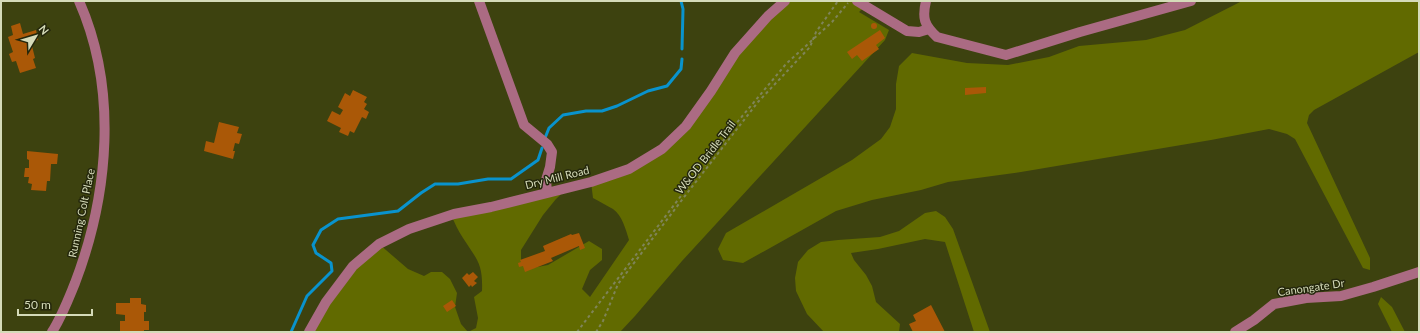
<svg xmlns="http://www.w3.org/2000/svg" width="1420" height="333" font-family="Lato,sans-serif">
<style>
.green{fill:#616a00}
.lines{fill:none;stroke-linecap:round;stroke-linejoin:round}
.stream{stroke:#0993cd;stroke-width:3}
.building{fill:#aa5807}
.path{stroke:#7f8458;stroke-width:2;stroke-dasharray:3 3;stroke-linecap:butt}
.minor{stroke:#ab6b83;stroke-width:10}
.labels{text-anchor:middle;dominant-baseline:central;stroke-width:3;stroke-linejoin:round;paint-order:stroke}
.street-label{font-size:11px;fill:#d5dbb9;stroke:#24270c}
</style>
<rect width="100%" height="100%" fill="#3d420f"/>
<path class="green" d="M785,1h86l-12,11 30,18 -4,10 -203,221 -47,55 -15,16h-311l17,-30 53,-58 29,25 16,7 7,-4h11l8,7 7,14 -2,14 6,17 7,8 8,-4 2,-10 -4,-21 8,-6c1,-28 -5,-31 -19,-53 -5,-7 -8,-15 -12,-23l118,-28 -13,12 -13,16 -22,35v12l6,7 21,-4 41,-24 13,8v11l-12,10 -8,19 8,8 39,-57c-3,-10 -7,-25 -16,-31 -7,-4 -13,-7 -20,-11l-2,-16 38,-13 57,-43 49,-73z
M1242,1h177v51l-105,58 -5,5 -2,8 63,135v12l-7,-2 -68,-129 -8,-5 -18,-5 -58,11 -190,32 -73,10 -27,8 -49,10 -36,11 -93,52 -20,-3 -5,-11 8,-16 126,-73 29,-21 9,-12 6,-18v-25l3,-18 13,-13 55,10 41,2 41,-8 30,-11 67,-6 39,-10z
M936,211l9,6 8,12 37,103h-16l-29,-90 -20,-3 -47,10 -27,4 3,7 12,15 6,11 4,16 24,22 -1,8h-75l-17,-18 -11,-23 -1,-13 3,-16 10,-12 13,-8 17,-2 42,-3 19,-6 26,-18z
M1381,297l11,10 13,25h-13l-14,-28z"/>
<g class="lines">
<path class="stream" d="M681,1l2,8 -1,40
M545,138l4,-10 14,-13 23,-4h16l15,-5 31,-15 19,-5 14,-17 1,-10
M291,332l16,-36 25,-25 -1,-8 -15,-10 -3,-8 8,-15 17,-11 60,-8 23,-18 14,-9h23l30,-5h23l27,-19 4,-12"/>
</g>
<path class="building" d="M871 26a3 3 0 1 1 6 0a3 3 0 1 1-6 0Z
M20,23l3,11 13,-4 2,10 -7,2 4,16 -2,1 3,9 -16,5 -4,-12 -4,1 -3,-8 4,-2 -5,-15 5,-2 -2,-9z
M880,30l5,8 -9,7 3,4 -17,12 -5,-6 -5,4 -5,-7z
M986,87v6l-21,2v-7z
M353,90l14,7 -3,5 3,2 -3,5 5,3 -3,7 -4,-2 -8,16 -4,-2 -2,5 -9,-4 2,-4 -14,-7 5,-10 8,4 3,-5 -5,-3 7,-14 5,3z
M219,122l20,5 -2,6 5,1 -3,10 -4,-1 -2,8h2l-2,8 -29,-8 2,-10 8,2z
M27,151l31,3 -1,10h-6l-1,17h-3l-1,10 -15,-1 1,-6 -4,-1 1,-6h-5l1,-9h4v-8l-2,-1z
M579,233l6,15 -5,2 -1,-4 -28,12 2,3 -28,11 -2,-6 -4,1 -1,-4 3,-1 -1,-2 25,-9 -2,-5 28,-12 1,1z
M473,272l5,5 -4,4 3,2 -5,4 -1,-2 -2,2 -7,-9 5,-5 2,2z
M130,298h11v6l5,1v7h-2v9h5v9h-5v2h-24v-11h5v-6l-9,-1v-11h14z
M452,300l4,6 -9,6 -4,-6z
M931,305l14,27h-32l-4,-8 7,-3 -3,-6z"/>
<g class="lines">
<path class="path" d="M577,332l162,-212 47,-56 46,-42 16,-19
M596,332l7,-11 15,-37 70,-92 70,-90 52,-55 6,-15 22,-31"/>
<path class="minor" d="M479,1l45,124 23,19 5,8 -2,15 -4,13 1,12
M857,1l50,30 12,1 10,-3
M926,1c-4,17 -2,24 11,36l69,18 74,-23 111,-31
M52,332c10,-16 16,-32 23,-49 34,-89 43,-194 4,-282
M309,332l17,-30 27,-36 26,-22 30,-15 45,-15 37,-7 100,-25 38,-13 33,-20 24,-23 25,-35 24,-38 33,-37 17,-15
M1235,332l19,-12 20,-16 32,-6 35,-2 32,-9 46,-15"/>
</g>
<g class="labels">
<g class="street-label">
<text transform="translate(705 157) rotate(-52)">W&amp;OD Bridle Trail</text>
<text transform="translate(557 177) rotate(-14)">Dry Mill Road</text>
<text transform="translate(81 213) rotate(-78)">Running Colt Place</text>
<text transform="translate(1311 287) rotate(-8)">Canongate Dr</text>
</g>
</g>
<rect width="1420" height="333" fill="none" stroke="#d5dbb9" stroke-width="4"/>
<g transform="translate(36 36) rotate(52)" stroke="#24270c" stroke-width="3" paint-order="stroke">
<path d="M0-3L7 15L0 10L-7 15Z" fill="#d5dbb9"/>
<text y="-6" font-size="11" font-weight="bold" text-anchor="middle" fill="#d5dbb9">N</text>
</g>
<path d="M18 309v6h74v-6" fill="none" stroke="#d5dbb9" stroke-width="2"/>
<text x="24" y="309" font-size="12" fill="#d5dbb9" stroke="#24270c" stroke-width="3" paint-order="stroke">50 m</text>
</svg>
